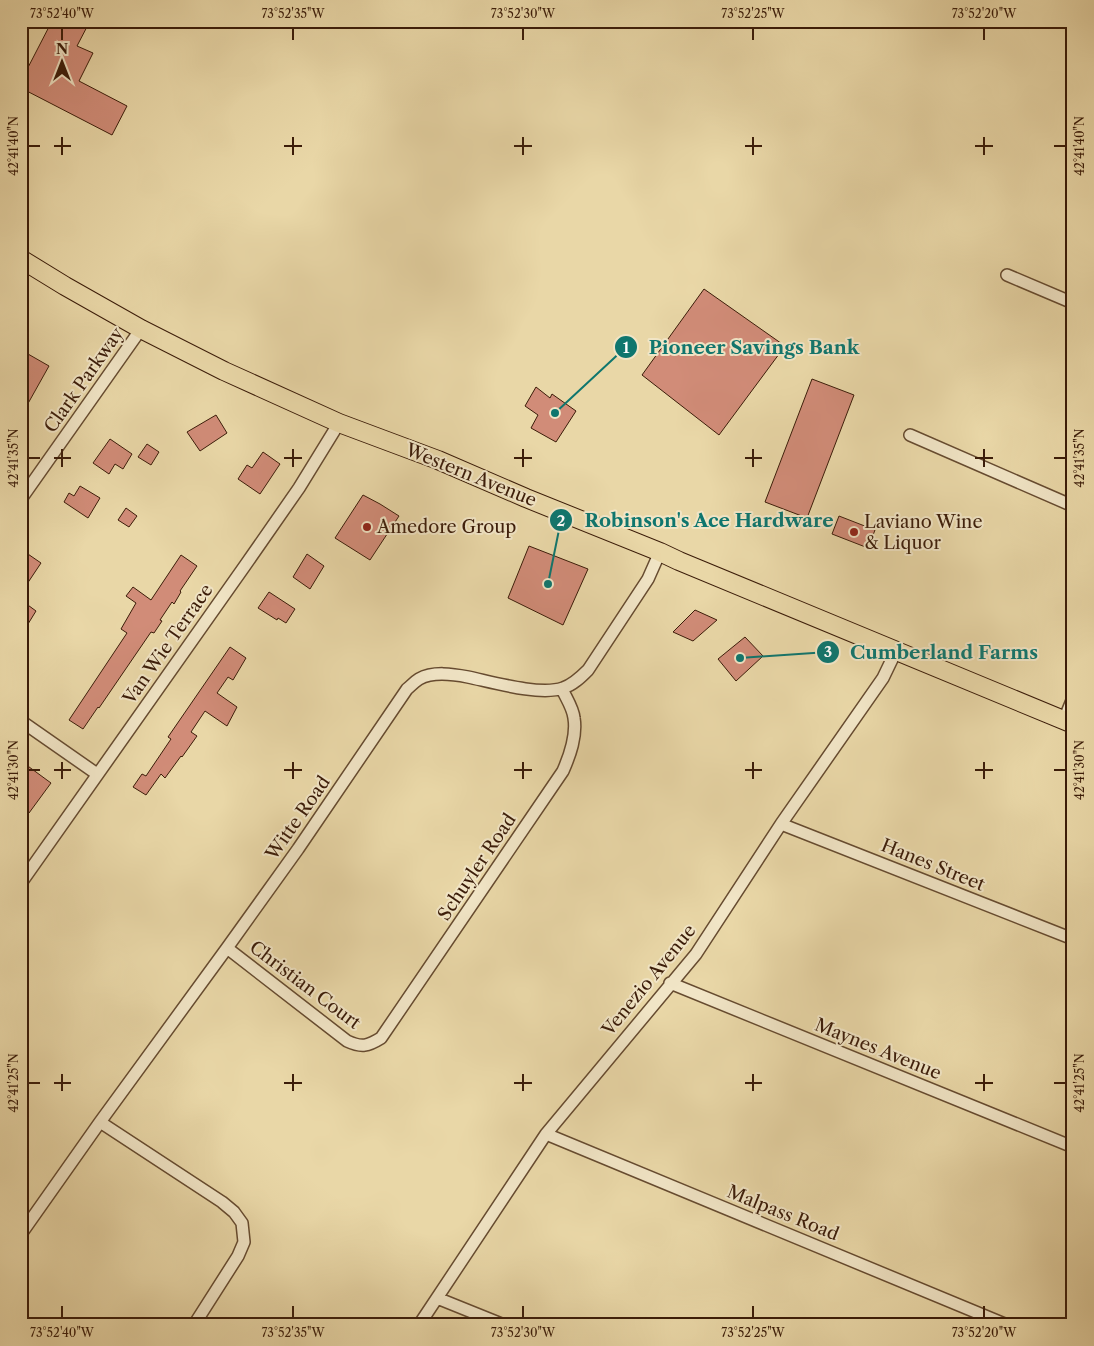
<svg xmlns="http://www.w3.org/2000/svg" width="1094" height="1346" font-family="'Libre Caslon Text',serif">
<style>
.building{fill:#d18c78;stroke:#3b1c09}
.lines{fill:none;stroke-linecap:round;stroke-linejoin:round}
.minor-casing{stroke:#664b30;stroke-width:14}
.primary-casing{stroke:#3b1c09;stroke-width:20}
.minor{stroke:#f1e5c6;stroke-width:11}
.primary{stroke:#e9d7a7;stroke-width:18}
.ticks{fill:none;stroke:#3b1c09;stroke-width:2}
.poi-dot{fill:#8f2418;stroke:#f1e5c6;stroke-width:2}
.labels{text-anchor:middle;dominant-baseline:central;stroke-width:4;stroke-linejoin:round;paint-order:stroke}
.street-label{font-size:18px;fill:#3b1c09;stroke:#f1e5c6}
.poi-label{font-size:18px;fill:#3b1c09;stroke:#f1e5c6;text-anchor:start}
.leader{fill:none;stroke:#0f766e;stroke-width:2}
.callout-dot{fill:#0f766e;stroke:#f1e5c6;stroke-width:2}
.mark-label{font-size:15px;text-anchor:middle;font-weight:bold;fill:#fff}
.callout-label{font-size:19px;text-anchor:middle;font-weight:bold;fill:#0f766e;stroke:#f1e5c6;stroke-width:4;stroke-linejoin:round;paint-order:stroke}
.neatline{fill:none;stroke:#3b1c09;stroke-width:2}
.ticks-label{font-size:12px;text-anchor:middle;fill:#3b1c09}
</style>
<rect width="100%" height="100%" fill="#e9d7a7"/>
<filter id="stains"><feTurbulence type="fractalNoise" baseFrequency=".004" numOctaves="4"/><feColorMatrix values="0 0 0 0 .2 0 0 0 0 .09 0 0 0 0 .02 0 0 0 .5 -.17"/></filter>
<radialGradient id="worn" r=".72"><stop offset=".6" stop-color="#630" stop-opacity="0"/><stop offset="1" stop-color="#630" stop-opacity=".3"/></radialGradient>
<path class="building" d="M52,21h38l-13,25 16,7 -14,28 48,25 -15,29 -91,-47v-7z
M704,289l81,57 -66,89 -77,-60z
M21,350l28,16 -28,50z
M812,379l42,16 -47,123 -42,-16z
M536,387l14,11 2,-4 24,17 -20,31 -25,-14 7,-13 -13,-9z
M216,415l11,18 -27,18 -13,-19z
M110,439l22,15 -9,15 -8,-5 -6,10 -16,-11z
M147,444l12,8 -8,13 -13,-8z
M263,452l17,12 -20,30 -22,-15 9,-14 5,3z
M80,486l20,12 -12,20 -24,-16 5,-9 5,3z
M363,495l17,9 19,12 -29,44 -35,-22z
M126,508l11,8 -8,11 -11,-7z
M839,516l36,14 -7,18 -36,-14z
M529,546l59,23 -25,56 -55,-27z
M25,552l16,11 -20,30v-34z
M307,554l17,12 -14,23 -17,-12z
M181,555l16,11 -17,25 1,1 -7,12 -2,-2 -12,18 2,1 -8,12 -3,-1 -52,76 -1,-1 -15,22 -14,-9 58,-87 -6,-4 15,-26 -10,-7 7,-9 18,13z
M269,592l26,17 -9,14 -8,-5 -1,2 -19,-12z
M21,600l15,11 -8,13 -7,-5z
M695,610l22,10 -24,21 -20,-9z
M745,637l18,19 -27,25 -18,-22z
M230,647l16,11 -13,22 -5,-3 -11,16 20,14 -10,19 -22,-15 -14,21 6,4 -15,21 -1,-1 -16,22 -4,-4 -15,21 -13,-8 9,-13 4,2 25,-37 -3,-2z
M21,761l30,22 -22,30 -8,-5z"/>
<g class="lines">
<defs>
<path id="minor" d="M1007,275l66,28
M910,435l163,71
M21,499l120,-170
M1064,720l9,-22
M21,721l76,53
M781,824l292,115
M21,883l223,-316 55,-79 40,-65
M227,948l120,93c15,7 21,5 34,-3l182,-267c7,-16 14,-35 11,-53 -1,-10 -8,-20 -12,-29
M670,983l403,164
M100,1122l122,80 12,10 8,11 2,19 -6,14 -44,69
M546,1134l461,191
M21,1234l79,-112 127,-174 71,-99 109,-160c4,-3 7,-7 12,-10 14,-8 34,-5 49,-2 24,5 72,19 95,11 10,-3 18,-11 25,-18l60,-91 12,-27
M437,1298l67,27
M419,1325l127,-191 150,-180 85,-130 102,-146 13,-27"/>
<path id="primary" d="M21,259l44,27 76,43 83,42 115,52 99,37 88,38 134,54 19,9 394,163"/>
</defs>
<use href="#minor" class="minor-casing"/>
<use href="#primary" class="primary-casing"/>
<use href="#minor" class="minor"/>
<use href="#primary" class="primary"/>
</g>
<path class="ticks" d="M62,28v12M293,28v12M523,28v12M753,28v12M984,28v12M62,137v18M293,137v18M523,137v18M753,137v18M984,137v18M28,146h12M54,146h17M284,146h18M514,146h18M745,146h17M975,146h18M1054,146h12M62,449v18M293,449v18M523,449v18M753,449v18M984,449v18M28,458h12M54,458h17M284,458h18M514,458h18M745,458h17M975,458h18M1054,458h12M62,762v17M293,762v17M523,762v17M753,762v17M984,762v17M28,770h12M54,770h17M284,770h18M514,770h18M745,770h17M975,770h18M1054,770h12M62,1074v17M293,1074v17M523,1074v17M753,1074v17M984,1074v17M28,1083h12M54,1083h17M284,1083h18M514,1083h18M745,1083h17M975,1083h18M1054,1083h12M62,1306v12M293,1306v12M523,1306v12M753,1306v12M984,1306v12"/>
<g class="poi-dot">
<circle cx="367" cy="527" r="5"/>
<circle cx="854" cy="532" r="5"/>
</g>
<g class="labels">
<g class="street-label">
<text transform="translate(84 380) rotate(-55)">Clark Parkway</text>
<text transform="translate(471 475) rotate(22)">Western Avenue</text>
<text transform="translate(168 644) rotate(-55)">Van Wie Terrace</text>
<text transform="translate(298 818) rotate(-55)">Witte Road</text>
<text transform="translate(933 865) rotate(22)">Hanes Street</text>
<text transform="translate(477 867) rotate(-56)">Schuyler Road</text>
<text transform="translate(649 980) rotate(-51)">Venezio Avenue</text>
<text transform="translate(305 985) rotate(37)">Christian Court</text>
<text transform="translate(878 1049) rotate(22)">Maynes Avenue</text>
<text transform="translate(783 1213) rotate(22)">Malpass Road</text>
</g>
<g class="poi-label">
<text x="864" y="522">Laviano Wine<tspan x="864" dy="21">&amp; Liquor</tspan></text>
<text x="377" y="527">Amedore Group</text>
</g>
</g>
<path class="leader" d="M555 413L626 347M548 584L561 520M740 658L828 652"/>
<g class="callout-dot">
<circle cx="555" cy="413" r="5"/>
<circle cx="548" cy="584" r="5"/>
<circle cx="740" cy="658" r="5"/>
<circle cx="626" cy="347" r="12"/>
<circle cx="561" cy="520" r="12"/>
<circle cx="828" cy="652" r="12"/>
</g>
<g class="mark-label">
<text x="626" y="353">1</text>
<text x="561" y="526">2</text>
<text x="828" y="657">3</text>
</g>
<g class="callout-label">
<text x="754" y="354">Pioneer Savings Bank</text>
<text x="709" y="527">Robinson's Ace Hardware</text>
<text x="944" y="659">Cumberland Farms</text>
</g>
<rect width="1094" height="1346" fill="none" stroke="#e9d7a7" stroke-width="55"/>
<g transform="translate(62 62)" stroke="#f1e5c6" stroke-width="4" paint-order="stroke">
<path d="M0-4L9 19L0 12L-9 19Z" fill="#3b1c09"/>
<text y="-8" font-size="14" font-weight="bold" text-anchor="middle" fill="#3b1c09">N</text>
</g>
<rect x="28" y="28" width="1038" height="1290" class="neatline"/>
<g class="ticks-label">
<text x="62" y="18">73°52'40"W</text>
<text x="293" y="18">73°52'35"W</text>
<text x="523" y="18">73°52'30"W</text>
<text x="753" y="18">73°52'25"W</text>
<text x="984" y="18">73°52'20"W</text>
<text transform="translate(14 146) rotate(-90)" y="4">42°41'40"N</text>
<text transform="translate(1080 146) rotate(-90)" y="4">42°41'40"N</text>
<text transform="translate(14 458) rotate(-90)" y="4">42°41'35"N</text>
<text transform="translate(1080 458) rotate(-90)" y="4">42°41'35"N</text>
<text transform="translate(14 770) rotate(-90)" y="4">42°41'30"N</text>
<text transform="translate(1080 770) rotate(-90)" y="4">42°41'30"N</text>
<text transform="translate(14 1083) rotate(-90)" y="4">42°41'25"N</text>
<text transform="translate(1080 1083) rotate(-90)" y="4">42°41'25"N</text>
<text x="62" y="1337">73°52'40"W</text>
<text x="293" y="1337">73°52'35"W</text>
<text x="523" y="1337">73°52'30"W</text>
<text x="753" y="1337">73°52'25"W</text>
<text x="984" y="1337">73°52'20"W</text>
</g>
<rect width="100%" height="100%" filter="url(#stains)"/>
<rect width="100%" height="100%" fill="url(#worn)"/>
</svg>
